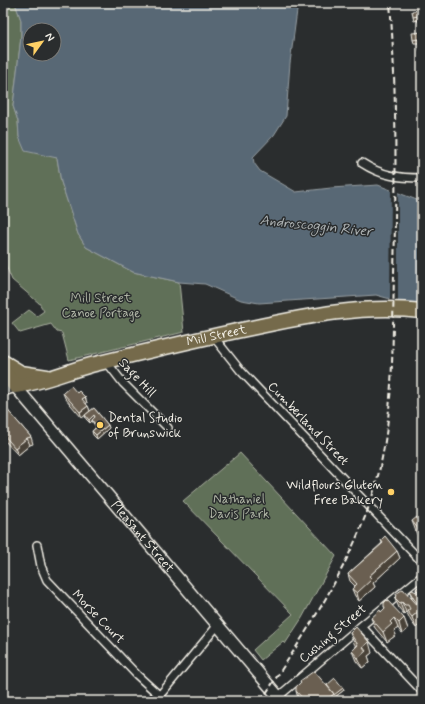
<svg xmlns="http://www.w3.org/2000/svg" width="425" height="704" font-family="Mynerve,sans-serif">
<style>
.green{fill:#607058;stroke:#aab0a0}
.water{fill:#596875;stroke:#979fa3;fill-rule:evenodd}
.pier{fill:#2a2d2e}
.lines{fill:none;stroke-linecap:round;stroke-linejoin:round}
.street-casing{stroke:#f4f1e8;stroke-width:10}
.secondary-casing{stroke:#f4f1e8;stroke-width:14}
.highway-casing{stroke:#f4f1e8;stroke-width:17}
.street{stroke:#2a2d2e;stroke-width:7}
.secondary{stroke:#2a2d2e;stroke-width:11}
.highway{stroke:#746b4b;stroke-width:14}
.rail{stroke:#f4f1e8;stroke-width:2;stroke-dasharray:6 3;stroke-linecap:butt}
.wall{fill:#5b5246;stroke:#f4f1e8}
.shaded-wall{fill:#4a4239;stroke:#f4f1e8}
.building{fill:#6a5f51;stroke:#f4f1e8}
.poi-dot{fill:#ffd166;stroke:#2a2d2e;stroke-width:1.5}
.labels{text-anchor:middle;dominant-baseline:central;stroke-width:3;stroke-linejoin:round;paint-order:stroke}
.park-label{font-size:13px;fill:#b1b7a7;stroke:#2a2d2e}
.street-label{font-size:13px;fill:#f4f1e8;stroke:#2a2d2e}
.poi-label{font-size:13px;fill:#f4f1e8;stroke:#2a2d2e;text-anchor:start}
.water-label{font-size:14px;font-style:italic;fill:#aeb3b4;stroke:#2a2d2e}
</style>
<rect width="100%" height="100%" fill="#2a2d2e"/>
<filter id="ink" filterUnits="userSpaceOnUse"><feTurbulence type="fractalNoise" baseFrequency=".025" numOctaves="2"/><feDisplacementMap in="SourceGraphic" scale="8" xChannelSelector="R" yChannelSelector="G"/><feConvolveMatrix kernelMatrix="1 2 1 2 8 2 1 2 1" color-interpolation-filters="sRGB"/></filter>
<g filter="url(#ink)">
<path class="green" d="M3,3h12l6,17v17l-8,69 5,15 1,16 38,21 4,24 17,52 8,13 47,25 46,10 5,50 -115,28 -7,-27 -5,-1 -6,-8 -31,9 -8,-10 17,-13 8,6 7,-5 -5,-8 -27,-23 -9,-21z
M240,453l96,103 -34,62 -17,26 -2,-2 -22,18 -8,-10 40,-36 -110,-113z"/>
<path class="water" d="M15,3h283l-8,60 -4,53 -12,19 -21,22 1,6 6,8 36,21 35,-4 47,-3 44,17v103l-14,-1 -32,-9 -117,8 -18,-3 -36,-16 -26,-2 -46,-10 -47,-25 -8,-13 -17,-52 -4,-24 -32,-7 -6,-14 -1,-16 -5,-15 8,-69v-17zM30,30h24v24h-24z"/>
<path class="pier" d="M391,188l7,3v112l-8,-2z"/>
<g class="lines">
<defs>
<path id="street" d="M362,163c20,13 37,15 60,15
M213,336l27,34 182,192
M106,361l17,22 45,45
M37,545l4,21 6,14 90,95 23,21
M361,626l61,65
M279,696l82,-70 61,-50
M155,701l63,-76"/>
<g id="secondary">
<path id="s1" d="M3,390l12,-4 267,315"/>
</g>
<g id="highway">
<path d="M3,362l18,11 26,4"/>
<path id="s2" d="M3,371l12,15c26,-3 50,-14 76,-21 53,-13 106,-26 160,-37 56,-12 113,-24 171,-17"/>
</g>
</defs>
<use href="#street" class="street-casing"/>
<use href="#secondary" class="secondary-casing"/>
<use href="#highway" class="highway-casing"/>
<use href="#street" class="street"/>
<use href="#secondary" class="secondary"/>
<use href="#highway" class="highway"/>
<path class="rail" d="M261,701c41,-63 83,-124 108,-195 26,-74 23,-155 25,-232 2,-90 3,-181 -4,-271"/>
</g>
<path class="wall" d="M422,10v15h-2l-2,-5 -4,1 -1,-4z
M422,33v21h-1l-1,-4 -1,-7h-5l-1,-3z
M63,393h14l8,4 2,6 -1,1 2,2 2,5 -8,7 -17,-20z
M422,403v18l-2,-3 -4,-11z
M3,405l28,32 2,7 -3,1 -12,10 -15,-16z
M94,408l14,17 1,3 -12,11 -4,-4 -1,-4 4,-4 -4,-6 -2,2 -4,-4 -1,-4z
M412,521l10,3v21l-2,-3z
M381,540l16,11 3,7 -27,25 2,4 -16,14 -4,-5 -3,-7 3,-3 -5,-5 -2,-7 34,-31z
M422,583v39l-6,6 -5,-7 -3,-6 -2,-3 -2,2 -5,-6 -4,-10 2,-2 -1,-2 16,5 -2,-7h7l-1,-3z
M384,606l20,12 4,11 -6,5 -4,-6 -4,3 2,4 -9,7 -12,-14 -4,-10 10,-6 4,-3z
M350,633l22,20 -4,3 2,6 -8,6 -6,-7 -4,-10 4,-4 -2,-4z
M300,681l43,7 1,2 -9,7 1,4h-35l-3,-3 -2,-7 5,-8z"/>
<path class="shaded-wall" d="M85,397l2,6 -3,2 -2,-6z
M88,406l2,5 -8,7 -2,-6z
M94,415l1,4 -3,1v1l-2,2 -1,-3z
M108,425l1,3 -12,11 -1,-4z
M27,438l3,7 -12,10 -3,-7z
M397,551l3,7 -27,25 2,4 -16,14 -2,-8 12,-17z
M402,602l4,10 -2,2 -4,-11z
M421,609l1,2v11l-6,6 -4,-11z
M394,618l4,10 -4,3 2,4 -9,7 -4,-10 7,-10z
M404,618l4,11 -6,5 -3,-11z
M369,642l3,11 -4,3 2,6 -8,6 -4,-10 5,-11z
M343,688l1,2 -9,7 1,4h-11l9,-7z"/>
<path class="building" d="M422,10v11l-4,1v-6l-5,1 -1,-6z
M422,32v18h-2l-1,-11 -6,1 -1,-7z
M71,386l6,7 2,-2 6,6 -3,2 6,7 -8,6 -17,-19z
M422,403v13l-6,-9z
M3,405l28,32 -4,1 -12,10 -12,-14z
M94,408l14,17 -12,10 -4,-4 5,-4 -5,-7 3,-3 -1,-2 -5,5 -4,-5z
M417,517l5,7v16l-6,-8 3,-2 -7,-9z
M385,536l12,15 -28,25 3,3 -15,14 -5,-4 5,-5 -9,-10 35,-31 -2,-3z
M422,583v14l-3,-4h1l-4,-4z
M403,589l18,20 -9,8 -5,-6 3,-2 -2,-4h-3l-3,-3 -2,1 -5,-5 2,-2 -1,-2z
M412,590l7,3 3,4v12l-8,-10 -4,-7z
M387,600l17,18 -5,5 -5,-5 -4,4 2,2 -9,8 -12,-14 9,-8 1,2 4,-4 -1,-2v-3z
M356,627l13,15 -6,5 3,4 -8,7 -6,-7 6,-6 -8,-12z
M314,671l20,23 -9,7h-20l-9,-10v-4l5,-5 -1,-1z
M335,678l8,10 -9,7v-1l-7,-9z
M268,698l2,3h-4z"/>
</g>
<g class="poi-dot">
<circle cx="100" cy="425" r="4"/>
<circle cx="391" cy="492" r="4"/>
</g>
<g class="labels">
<g class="park-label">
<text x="101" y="298">Mill Street<tspan x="101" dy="15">Canoe Portage</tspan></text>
<text x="239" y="499">Nathaniel<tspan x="239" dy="15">Davis Park</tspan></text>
</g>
<g class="street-label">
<text stroke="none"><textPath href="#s2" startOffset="227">Mill Street</textPath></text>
<text transform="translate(137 378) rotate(47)">Sage Hill</text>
<text transform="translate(308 424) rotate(46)">Cumberland Street</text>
<text stroke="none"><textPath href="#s1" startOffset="210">Pleasant Street</textPath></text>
<text transform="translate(98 617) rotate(46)">Morse Court</text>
<text transform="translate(333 634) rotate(-40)">Cushing Street</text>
</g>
<g class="poi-label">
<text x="108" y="418">Dental Studio<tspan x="108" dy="15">of Brunswick</tspan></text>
<text x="383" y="485" text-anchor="end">Wildflours Gluten<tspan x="383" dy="15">Free Bakery</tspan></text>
</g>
<g class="water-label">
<text transform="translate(316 226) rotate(6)">Androscoggin River</text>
</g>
</g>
<rect width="425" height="704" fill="none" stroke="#2a2d2e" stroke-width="16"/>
<rect x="8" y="8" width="409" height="688" fill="none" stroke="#f4f1e8" stroke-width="1.5" filter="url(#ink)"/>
<g transform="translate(42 42) rotate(57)"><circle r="19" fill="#2a2d2e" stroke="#7b7b78"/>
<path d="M0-3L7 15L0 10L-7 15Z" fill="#ffd166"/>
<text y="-6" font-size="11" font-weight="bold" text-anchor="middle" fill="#f4f1e8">N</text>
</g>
</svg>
